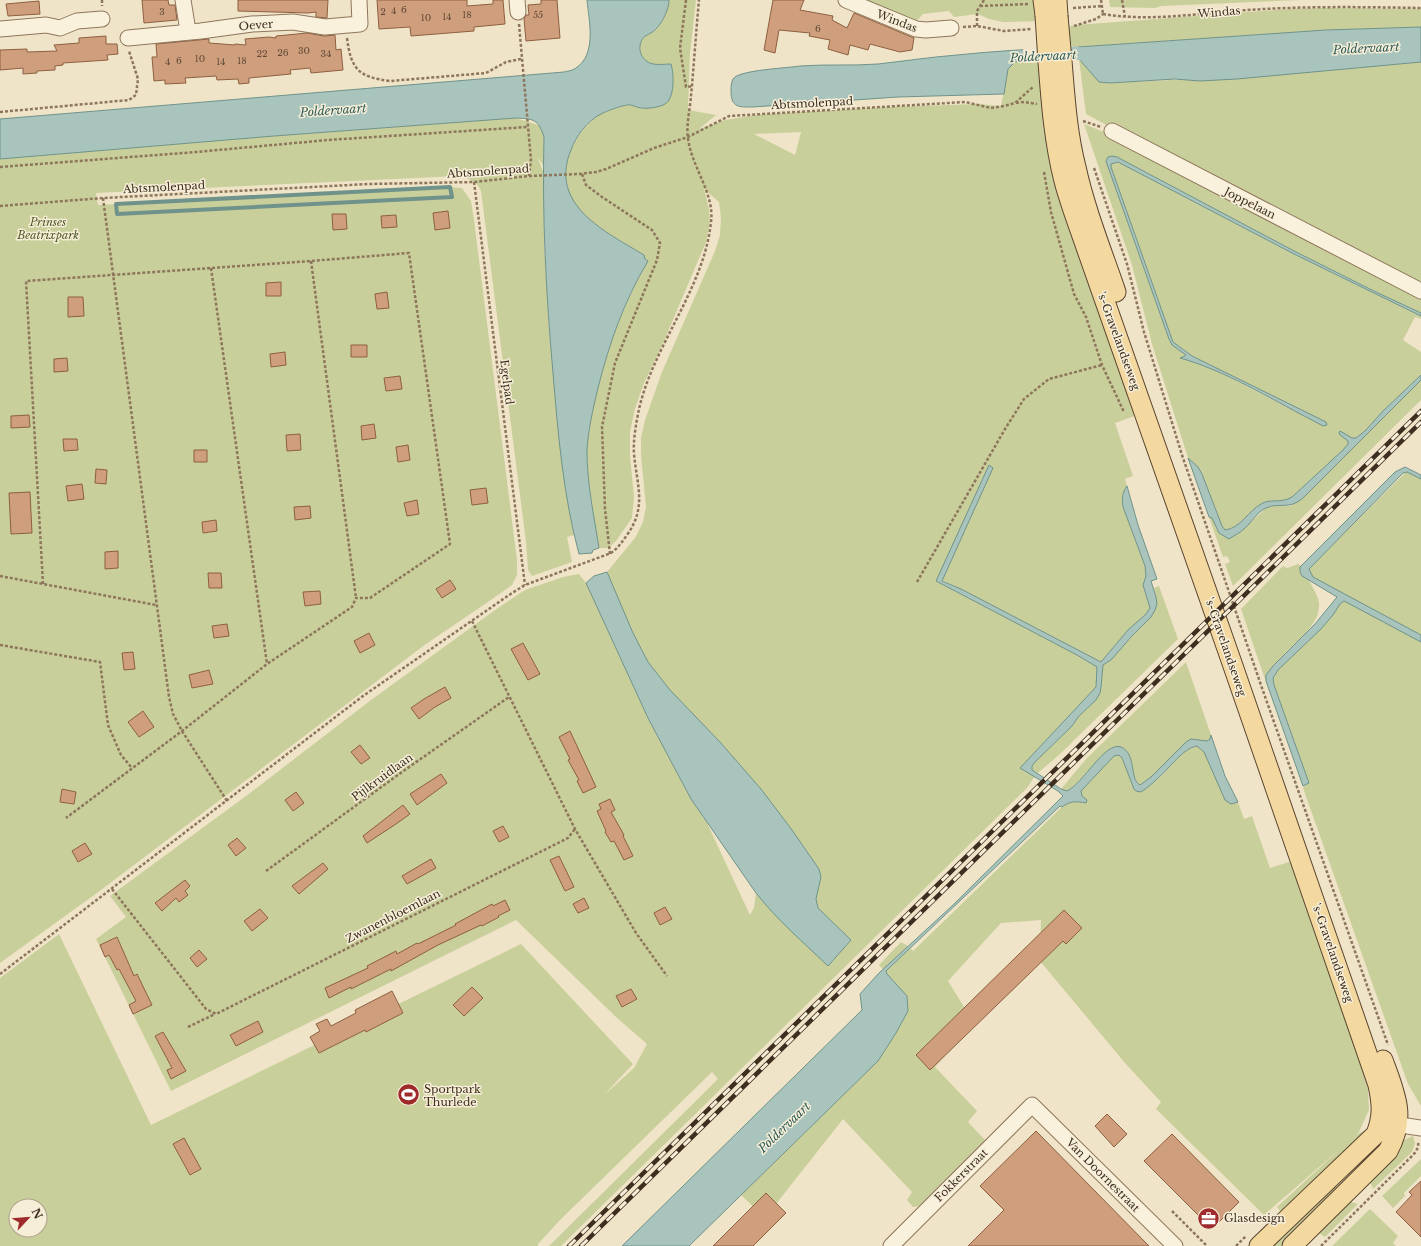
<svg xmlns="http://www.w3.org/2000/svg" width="1421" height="1246" font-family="'Libre Baskerville',serif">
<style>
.green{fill:#c9cf9b;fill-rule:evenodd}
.water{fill:#a9c4bc;stroke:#6f938a}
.pier{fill:#f0e4c8}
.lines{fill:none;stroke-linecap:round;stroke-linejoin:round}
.stream{stroke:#6f938a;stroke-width:4}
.canal{stroke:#a9c4bc;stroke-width:13}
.building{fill:#cf9f7d;stroke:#8d5f41}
.minor-casing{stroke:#8d765c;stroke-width:17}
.major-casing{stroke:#5b4430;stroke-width:21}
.path{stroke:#8d765c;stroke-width:2.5;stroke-dasharray:3 2;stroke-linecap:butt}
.minor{stroke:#faf1dc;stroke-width:15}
.major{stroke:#f3d9a0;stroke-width:19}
.rail-casing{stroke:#3d2e20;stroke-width:4.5}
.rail{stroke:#f7eed8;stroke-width:3;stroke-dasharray:9;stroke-linecap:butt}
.major-bridge-casing{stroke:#5b4430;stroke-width:21;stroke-linecap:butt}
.major-bridge{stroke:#f3d9a0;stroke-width:19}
.labels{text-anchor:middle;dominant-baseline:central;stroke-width:3;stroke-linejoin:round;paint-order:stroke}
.number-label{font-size:9px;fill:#624a37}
.street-label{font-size:11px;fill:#3d2e20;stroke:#f7eed8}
.park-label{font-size:11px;font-style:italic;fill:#4d5a26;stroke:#f7eed8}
.poi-label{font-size:11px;fill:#3d2e20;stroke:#f7eed8;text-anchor:start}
.water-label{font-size:12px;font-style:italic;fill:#2f5d5a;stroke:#f7eed8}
</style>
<rect width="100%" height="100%" fill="#f0e4c8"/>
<path class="green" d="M669,0h27l-6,53 -2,57 28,5 -17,14 26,-9 30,-5 133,-8 90,-3 23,2 7,-37 7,-7 34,-3 91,355 -25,9 18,53 -8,3 2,7c-5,7 -5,12 -4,21l22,59 1,10 -3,9 7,23 -4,6 -18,16 -27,32 -140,-73 -19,-9 51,-112 -57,113 141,74 20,12 -1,20 -76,81 15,8 -8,12 -466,458h-12l169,-167 -6,-7 -152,148 -22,24v2h-538v-268l59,-44 92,191 370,-181 112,120 -29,31 30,-27 13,-24 -30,-26 -101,-98 -345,171 -75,-152 30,-22 -16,-21 140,-103 121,-93 124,-90 30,-20 38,-13 16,-3 7,9 62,135 43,81 16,24 43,92 4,-7 2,-15c21,27 47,49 72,72l23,-25 -33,-32 -2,-9 3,-30c-30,-45 -63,-87 -99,-127 -23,-25 -56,-52 -73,-81 -16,-28 -28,-59 -40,-89l28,-34 8,-16 3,-15 -5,-52v-17l4,-18 17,-48 53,-121 5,-16 1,-17 -2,-16 -15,-13 5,20 1,13 -4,20 -42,99 -20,42 -9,26 -5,23v24l4,41 -2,21 -16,23 -8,7h-9c-5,-32 -12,-64 -12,-97 1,-21 6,-42 11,-63 11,-45 27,-86 50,-127l-4,-2v-4c-24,-15 -61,-31 -73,-58 -11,-24 -3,-46 11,-66 5,-6 13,-14 20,-18 4,-2 8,-2 12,-4 4,-1 10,-4 14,-4 5,0 11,2 15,4l11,-44c-12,-5 -20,-16 -10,-27 3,-4 9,-5 13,-9 6,-7 12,-21 12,-29zM801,132l-6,23 -41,-21zM16,1206h24v24h-24z
M860,0h183l2,21 -42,1 -14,-3 -11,-5 -24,3 -5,-6 -26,3 -9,10z
M1109,0h193l-141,6 -6,2 -45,-1z
M1328,8l93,1v18l-95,3 -278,19 -2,-17 30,-7 214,-16z
M1079,59l20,23 11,1 165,-8 146,-13v224l-190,-95 -145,-77z
M516,118l25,8 3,11v29l-7,-9 7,16v69l5,88 16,154 9,51 -7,2 5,25 -40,14 -4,-6 -2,-28 -45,-351c-4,-10 -12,-12 -21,-15l-364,17 2,12 352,-18 12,1 9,13 3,19 43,340v15l-5,10 -24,17 -62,42 -329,249 -97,70v-804l274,-23z
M1084,124l30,12 307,159v18l-45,-21 -80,-40 -179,-95 -11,4 63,178 17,16 -5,3 19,6 21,9 102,53 -131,-70 -19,-14 -62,-175v-3l7,-2 176,92 127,62v3l-6,-2 -12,23 18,12v23l-38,36 -18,20 -9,7h-4l-12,-7v4l8,6v3l-5,6 -51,47c-12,7 -22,1 -31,7 -13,7 -20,24 -36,26l-3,-4 -20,-52 -4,-7 -10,-9 -36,-114 -20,-79z
M1421,380v20l-188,186 -8,-22 5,-2 -3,-6 -4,1 -14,-40h3l4,11 13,10 11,-6 26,-24 7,-2h17l12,-7z
M1407,471l14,8v627l-13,-22 -105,-296 3,-4 -33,-95 -1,-12 5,-7 68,-72 -38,-21c4,7 11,18 12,26 3,31 -50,51 -51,79 -1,3 1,6 1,9l-28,-82 42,-43 4,2 11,-4 3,2 4,6z
M1159,586l19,53 -118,115 -22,19 -6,-3v-4l3,-4 37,-36 7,-10 17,-16 7,-35 4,-2 44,-46 5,-20 -2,-9z
M1186,662l25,73 -1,4 -3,2 -16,-2 -5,3 -35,35 -11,8c-7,-5 -8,-25 -14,-34l-25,5 -6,8 -24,25 -4,2 -6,-2 26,-31z
M1197,746l7,6 27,52 7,-2 6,17 8,-3 18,52 25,-8 73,229 1,21 -10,22 -7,6 5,-4 16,-7 -92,85 -4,-5 64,-59 -77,67 -108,-106 5,-7 -36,-39 -85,-102 1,-41 -40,3 -53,58 26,42 -39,44 42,44 -9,11 19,20 -66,64 -8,1 -6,-7 5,-8 -69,-73 -78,99 -24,-23 137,-134 18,-28 12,-22 -21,-37 -8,-9 22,-23 7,4 5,5 149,-144c8,-6 14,-6 24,-4l-6,-10 1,-2 33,-35 5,-1 3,3 12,31 5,3c6,-5 14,-9 20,-14 11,-10 24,-30 38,-32z
M1413,1136l2,7 -3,9 -39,37 -3,-7 30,-40z
M1421,1159v17l-17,17 1,3 -12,12 -11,-12z
M1337,1187l2,4 -54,55h-18l63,-57z
M1348,1201l10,3 -33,33 -6,-4z
M1370,1209l28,27 -5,7 3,3h-64z"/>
<path class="water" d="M587,0h82c0,9 -6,21 -12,28 -3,4 -9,6 -13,9 -8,9 -4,24 9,27 5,1 12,0 18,0 3,10 4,34 -6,40 -4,3 -18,5 -23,4 -5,0 -10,-4 -15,-3 -6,1 -21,6 -26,9 -14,7 -25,22 -30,36 -23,55 35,82 73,105l1,4 3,2c-24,40 -39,83 -50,127 -5,21 -10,42 -11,63 0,33 7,65 12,97l-6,2 -1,3 -13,1c-16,-59 -21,-121 -26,-181 -7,-78 -11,-157 -9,-236 -6,-18 -10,-18 -28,-19l-242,18 -274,23v-40l564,-47c3,-1 8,-1 12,-4 21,-14 13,-47 11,-68z
M1421,27v35l-184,17 -37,2 -25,-2 -65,4 -11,-1 -20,-23 -1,-12 248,-17z
M1072,47l-23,12 -34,3 -7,7 -4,25 -106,3 -145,10c-14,0 -22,1 -22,-16 0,-4 0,-8 2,-12 5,-9 55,-11 67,-13 26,-2 52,0 78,-2 27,-3 53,-7 79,-9 38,-4 76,-6 115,-8z
M1112,156l5,1 179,95 80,40 45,21v3l-127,-62 -176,-92 -7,2v3l62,175 19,14 128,63 6,3 1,3 -4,1 -13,-7c-41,-21 -86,-49 -130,-61l5,-2 1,-1 -14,-10 -3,-6 -63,-178 2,-4z
M1421,375v5l-119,119c-14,11 -23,3 -36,9 -9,4 -14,14 -21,20 -5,5 -10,7 -16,11l-10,-6 -7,-15 -3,-1 -21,-59 10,9 4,7 20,52 3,4c16,-2 23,-19 36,-26 9,-6 19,0 31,-7l51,-47 5,-6v-3l-8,-6 -1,-2 1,-2 12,7h4l9,-7 18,-20z
M989,465l4,3 -51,113 19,8 140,73 27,-32 18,-16 4,-6 -7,-23 3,-9 -1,-10 -22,-59c-1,-9 -1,-14 4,-21l11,39 19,54 -6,2 5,16 1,7 -2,6 -4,7 -19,19 -21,24 -8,5 -2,22 -1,6 -4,7 -17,16 -7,10 -37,36 -3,4v4l29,19 6,2c16,-7 38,-50 54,-44 16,7 8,32 19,38l11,-8 35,-35 5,-3 16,2 3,-2 1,-4 14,41 13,26 -7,2 -6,-4 -21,-48 -7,-6c-14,2 -28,23 -39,32 -5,5 -11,10 -17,14l-5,-1 -2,-2 -12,-31 -3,-3 -5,1 -33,35 1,5 5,4 -1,3c-10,-2 -16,-2 -24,4l-2,-1 -174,165 1,3 20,22 1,15 -12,22 -18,28 -189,185h-67l240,-236 -2,-16 19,-21 74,-68 110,-109 -5,-5 -38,-23 76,-81 1,-20 -20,-12 -141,-74z
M1405,467l16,8v4l-14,-7 -4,1 -94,96 4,8 108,58v7l-77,-41 -4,3 -7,11 -12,14 -43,41 -5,8 1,7 35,98 -6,3 -37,-105v-6l7,-9 42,-42 22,-27 -35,-21 -2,-4v-5l95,-95z
M607,572l26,61 15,29 22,28 50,52 41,47 31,41 27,39 2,8 -5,22 2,9 33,32 -23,26c-25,-24 -51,-46 -72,-73l-65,-94 -43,-81 -62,-135 8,-7z"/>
<path class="pier" d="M1071,45l2,2 2,12 -2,2 -49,2 -1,-15z"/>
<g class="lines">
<path class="stream" d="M450,187l2,10 -335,17 -1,-10z"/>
<path class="canal" d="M1055,54l21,-1 19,4"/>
</g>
<path class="building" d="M142,0h26l1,5h6l2,15 -33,3z
M238,0h90l-1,18 -11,-1v-5l-8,1 -70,-2z
M377,0h90v6l26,-2v-4h10l2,24 -31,3v4l-63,5 -1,-9 -31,2z
M541,0h16l3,38 -34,3 -2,-22 2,-4h3l-1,-10 13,-1z
M773,0h31l-4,10 33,6 -1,4 15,8 7,-15 60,25 -2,12 -12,2 -30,-8 -2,6 -18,-5 -2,10 -20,-6 2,-9 -21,-4 1,-3 -31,-3 -4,23 -11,-3z
M39,1l1,13 -32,2 -2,-12z
M307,33l17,3 11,-1 1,15 5,-1 2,21 -32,3 -1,-5 -20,2 1,4 -42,4v5l-10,1 -1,-5 -21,1 -1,-4 -31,2 1,5 -21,1v-4l-11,1 -2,-24h5l-1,-13 53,-5v4l26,2v-1l11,1 -1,-6 24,-2 7,1v-2l11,-1z
M106,36v8h11l1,10 -11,1 1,5 -45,3v2l-8,1v4l-18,1v2l-14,1v-6l-23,2v-20l27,-1v3l30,-1 -3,-6 25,-2v-5z
M448,211l2,17 -15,2 -2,-17z
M332,214h14l1,15 -14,1z
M396,215l1,12 -15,1 -1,-12z
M281,282v14h-15v-13z
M387,292l2,16 -12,1 -2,-15z
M68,297h15l1,19 -16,1z
M351,345h16v12h-16z
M285,352l1,13 -15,2 -1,-13z
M67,358l1,13 -14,1v-13z
M400,376l2,13 -16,2 -2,-13z
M29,415l1,12 -19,1v-12z
M374,424l2,14 -14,2 -1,-14z
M300,434l1,16 -14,1 -1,-16z
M63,439h14l1,11 -14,1z
M408,445l2,15 -12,2 -2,-15z
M194,450h13v12h-13z
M96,469l11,1 -1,14 -11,-1z
M82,484l2,15 -16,2 -2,-15z
M486,488l2,15 -16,2 -2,-15z
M30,492l2,41 -21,1 -2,-41z
M417,500l2,14 -12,2 -3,-13z
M310,506l1,12 -16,2 -1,-13z
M216,520l1,11 -14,2 -1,-11z
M118,551v17l-13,1v-17z
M208,573h13l1,15h-13z
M450,580l6,9 -14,9 -6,-9z
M320,591l1,13 -16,2 -2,-14z
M227,624l2,12 -15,2 -2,-12z
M369,633l6,12 -15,8 -6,-12z
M523,643l17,31 -12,6 -17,-31z
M133,652l2,17 -11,1 -2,-17z
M209,670l4,14 -21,4 -3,-13z
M445,687l6,11 -16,9 -16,12 -8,-11 13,-9z
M143,711l11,16 -15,10 -11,-15z
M570,731l26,56 -13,6 -6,-12 2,-1 -11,-20 2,-1 -11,-22z
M360,745l10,13 -9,6 -10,-12z
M441,774l6,9 -30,22 -7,-11z
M62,789l14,3 -2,12 -14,-2z
M296,792l8,11 -11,8 -8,-11z
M610,799l5,11 -4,2 13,23 -1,1 10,20 -9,4 -10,-19 -3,1 -6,-10 1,-1 -9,-20 4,-2 -2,-5z
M403,805l7,9 -14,10 -29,19 -4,-7z
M503,826l6,11 -10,5 -6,-11z
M237,838l9,10 -10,8 -8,-11z
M85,843l7,11 -14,8 -6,-11z
M559,856l15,31 -9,4 -15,-31z
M431,859l5,9 -29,16 -5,-8z
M323,863l5,6 -29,25 -7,-8z
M185,880l5,6 -5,5 3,4 -9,7 -3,-4 -14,13 -7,-8z
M584,898l5,10 -11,5 -5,-9z
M505,900l5,10 -12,6 1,1 -17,9 -1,-1 -43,20 -47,26v-2l-40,20v-2l-22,11 -4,-10 43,-20 -1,-2 29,-15 1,3 20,-11 1,1 38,-19 -1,-1 37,-20 1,2z
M665,907l7,12 -12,6 -6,-12z
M260,909l8,9 -16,13 -8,-10z
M1064,910l18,18 -16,16 -3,-3 -133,129 -14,-15z
M117,937l17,39 3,-2 15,31 -19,9 -4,-9 7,-4 -17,-32 -2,1 -8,-15 -4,2 -5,-12z
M199,950l8,9 -10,8 -7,-9z
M472,987l11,11 -19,18 -11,-11z
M631,989l6,10 -15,8 -6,-11z
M392,991l11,22 -37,19 -1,-2 -46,23 -9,-16 10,-6 -4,-7 11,-5 4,7 25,-13 -1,-3z
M258,1021l5,11 -27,14 -6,-11z
M163,1032l23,39 -15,8 -4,-9 5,-2 -17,-32z
M1107,1114l20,20 -13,13 -19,-21z
M1036,1131l113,115h-181l36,-36 -24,-24z
M1172,1134l67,68 -27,27 -68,-68z
M184,1138l17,31 -11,6 -17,-31z
M1421,1181v56l-25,-25 16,-17 -3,-3z
M766,1193l20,20 -33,33h-40z"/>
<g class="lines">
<defs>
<path id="minor" d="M183,0l5,31
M517,0l1,12
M846,0l70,29 10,1 25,-2
M0,29l46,-4 14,3 17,-7 25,-2
M128,38l73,-7 51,-7 41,-2 32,5 35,-3 -1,-24
M1112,131l309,160
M1387,1123l34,5
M891,1246l141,-141 143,141"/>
<path id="major" d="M1043,0l2,15
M1057,0l1,16
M1062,61c3,35 5,71 14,106 9,42 26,84 40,125
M1048,62c3,40 6,80 16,119 3,12 7,23 11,35l157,447 146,422c4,19 5,31 -2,49l-117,112
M1292,1246l96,-95c19,-34 7,-58 -5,-91"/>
</defs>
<use href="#minor" class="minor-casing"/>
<use href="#major" class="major-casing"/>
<path class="path" d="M102,0v6
M686,0l-6,48 6,39 6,-1
M1101,0l2,14
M1122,0l3,17
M980,6l48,-2
M1073,8l29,-2
M1103,14c48,8 97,-1 145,-4 57,-4 116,-3 173,-2
M519,24l12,136 -2,16
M977,26v-15l7,-11
M1074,26l22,-7 7,-5
M963,27l14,-1 27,5 27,-2
M347,38c4,32 12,39 43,43l96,-8 20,-11 15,-3
M1016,103l8,-1 13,2
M0,112l129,-12 7,-5 2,-16 -9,-28
M1083,121l18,6
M0,167l196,-15 132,-12 199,-13
M1094,168l33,96 17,68 38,123 80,233 126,357
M1044,172l7,40 23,82 12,23 16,48 22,47
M582,174l4,11 16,12 50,33 8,13 -3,17 -42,103 -13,64 3,82 5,45
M474,182l51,403
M103,198l66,499 4,17 9,17 45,70
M0,206l103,-8 266,-14 105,-2 55,-6 50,-2 17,-2 10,-3 48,-21 34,-11 41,-21 236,-14 26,6 13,-2 11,-3 19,-17
M311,261l45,337
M211,268l56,396
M0,576l156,29
M917,582l88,-153 19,-30 25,-20 53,-14
M43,584l-17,-303 285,-20 98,-8 41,291 -80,54h-14l-4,9 -85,57 -85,67 -116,87
M472,621l103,208 61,104 31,43
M0,645l100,17 8,63 13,30 11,13
M266,871l136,-99 107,-75
M112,889l94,120 10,5 352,-176 7,-9
M0,974l363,-278 149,-103 13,-8 86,-32c7,-5 11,-11 16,-18 20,-28 10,-49 7,-81 -1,-14 2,-30 5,-45 15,-65 65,-120 72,-187 4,-28 -20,-56 -23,-84 -2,-12 2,-29 3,-42 3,-32 5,-64 8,-96
M188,1027l27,-13
M1172,1211l35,35
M1236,1246l10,-10
M1321,1246l90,-89c5,-5 8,-9 7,-16"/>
<use href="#minor" class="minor"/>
<use href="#major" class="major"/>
<defs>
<path id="rail" d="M569,1246l852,-835
M581,1246l840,-824"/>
</defs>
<use href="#rail" class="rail-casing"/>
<use href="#rail" class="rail"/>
<defs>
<path id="major-bridge" d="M1045,15l3,47
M1058,16l4,45"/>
</defs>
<use href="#major-bridge" class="major-bridge-casing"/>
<use href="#major-bridge" class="major-bridge"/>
</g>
<defs>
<symbol id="stadium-disc" viewBox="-11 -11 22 22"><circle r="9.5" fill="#9e2a2b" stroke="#f7eed8"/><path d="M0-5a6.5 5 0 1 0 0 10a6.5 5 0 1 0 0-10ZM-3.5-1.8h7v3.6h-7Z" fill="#fff"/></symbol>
<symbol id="office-disc" viewBox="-11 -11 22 22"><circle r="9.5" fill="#9e2a2b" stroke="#f7eed8"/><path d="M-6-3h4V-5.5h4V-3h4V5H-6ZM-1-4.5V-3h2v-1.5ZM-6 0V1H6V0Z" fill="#fff"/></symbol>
</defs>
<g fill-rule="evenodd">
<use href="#stadium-disc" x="396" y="1082" width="25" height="25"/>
<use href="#office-disc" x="1196" y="1206" width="25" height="25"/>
</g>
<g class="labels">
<g class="number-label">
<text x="404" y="9">6</text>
<text x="394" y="10">4</text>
<text x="162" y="11">3</text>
<text x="383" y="11">2</text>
<text x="467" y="14">18</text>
<text x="538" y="14">55</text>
<text x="447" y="16">14</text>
<text x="426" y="17">10</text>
<text x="818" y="28">6</text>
<text x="304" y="50">30</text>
<text x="283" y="52">26</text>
<text x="262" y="53">22</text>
<text x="326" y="53">34</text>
<text x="200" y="58">10</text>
<text x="179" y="60">6</text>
<text x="242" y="60">18</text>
<text x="168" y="61">4</text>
<text x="221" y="61">14</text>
</g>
<g class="street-label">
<text transform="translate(1219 12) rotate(-5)">Windas</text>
<text transform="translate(897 21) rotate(21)">Windas</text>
<text transform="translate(256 25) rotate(-5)">Oever</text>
<text transform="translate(812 103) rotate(-3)">Abtsmolenpad</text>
<text transform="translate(488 171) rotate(-4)">Abtsmolenpad</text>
<text transform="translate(164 187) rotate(-3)">Abtsmolenpad</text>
<text transform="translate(1250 203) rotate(27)">Joppelaan</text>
<text transform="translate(1119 341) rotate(70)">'s-Gravelandseweg</text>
<text transform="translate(507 382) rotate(83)">Egelpad</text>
<text transform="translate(1226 647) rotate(71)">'s-Gravelandseweg</text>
<text transform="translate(382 777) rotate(-36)">Pijlkruidlaan</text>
<text transform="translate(393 916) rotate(-27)">Zwanenbloemlaan</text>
<text transform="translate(1333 953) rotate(71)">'s-Gravelandseweg</text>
<text transform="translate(961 1175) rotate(-45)">Fokkerstraat</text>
<text transform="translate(1103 1175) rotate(45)">Van Doornestraat</text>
</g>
<g class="park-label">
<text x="48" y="222">Prinses<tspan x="48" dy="13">Beatrixpark</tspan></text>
</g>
<g class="poi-label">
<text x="424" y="1089">Sportpark<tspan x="424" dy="13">Thurlede</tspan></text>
<text x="1224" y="1218">Glasdesign</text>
</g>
<g class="water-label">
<text transform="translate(1366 48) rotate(-3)">Poldervaart</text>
<text transform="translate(1043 56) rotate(-3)">Poldervaart</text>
<text transform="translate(333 110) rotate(-4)">Poldervaart</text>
<text transform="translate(784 1127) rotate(-44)">Poldervaart</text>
</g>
</g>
<g transform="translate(28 1218) rotate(64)"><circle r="19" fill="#f7eed8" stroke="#ada18e"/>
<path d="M0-3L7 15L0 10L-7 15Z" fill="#9e2a2b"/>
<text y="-6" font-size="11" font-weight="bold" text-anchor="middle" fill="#3d2e20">N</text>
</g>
</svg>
